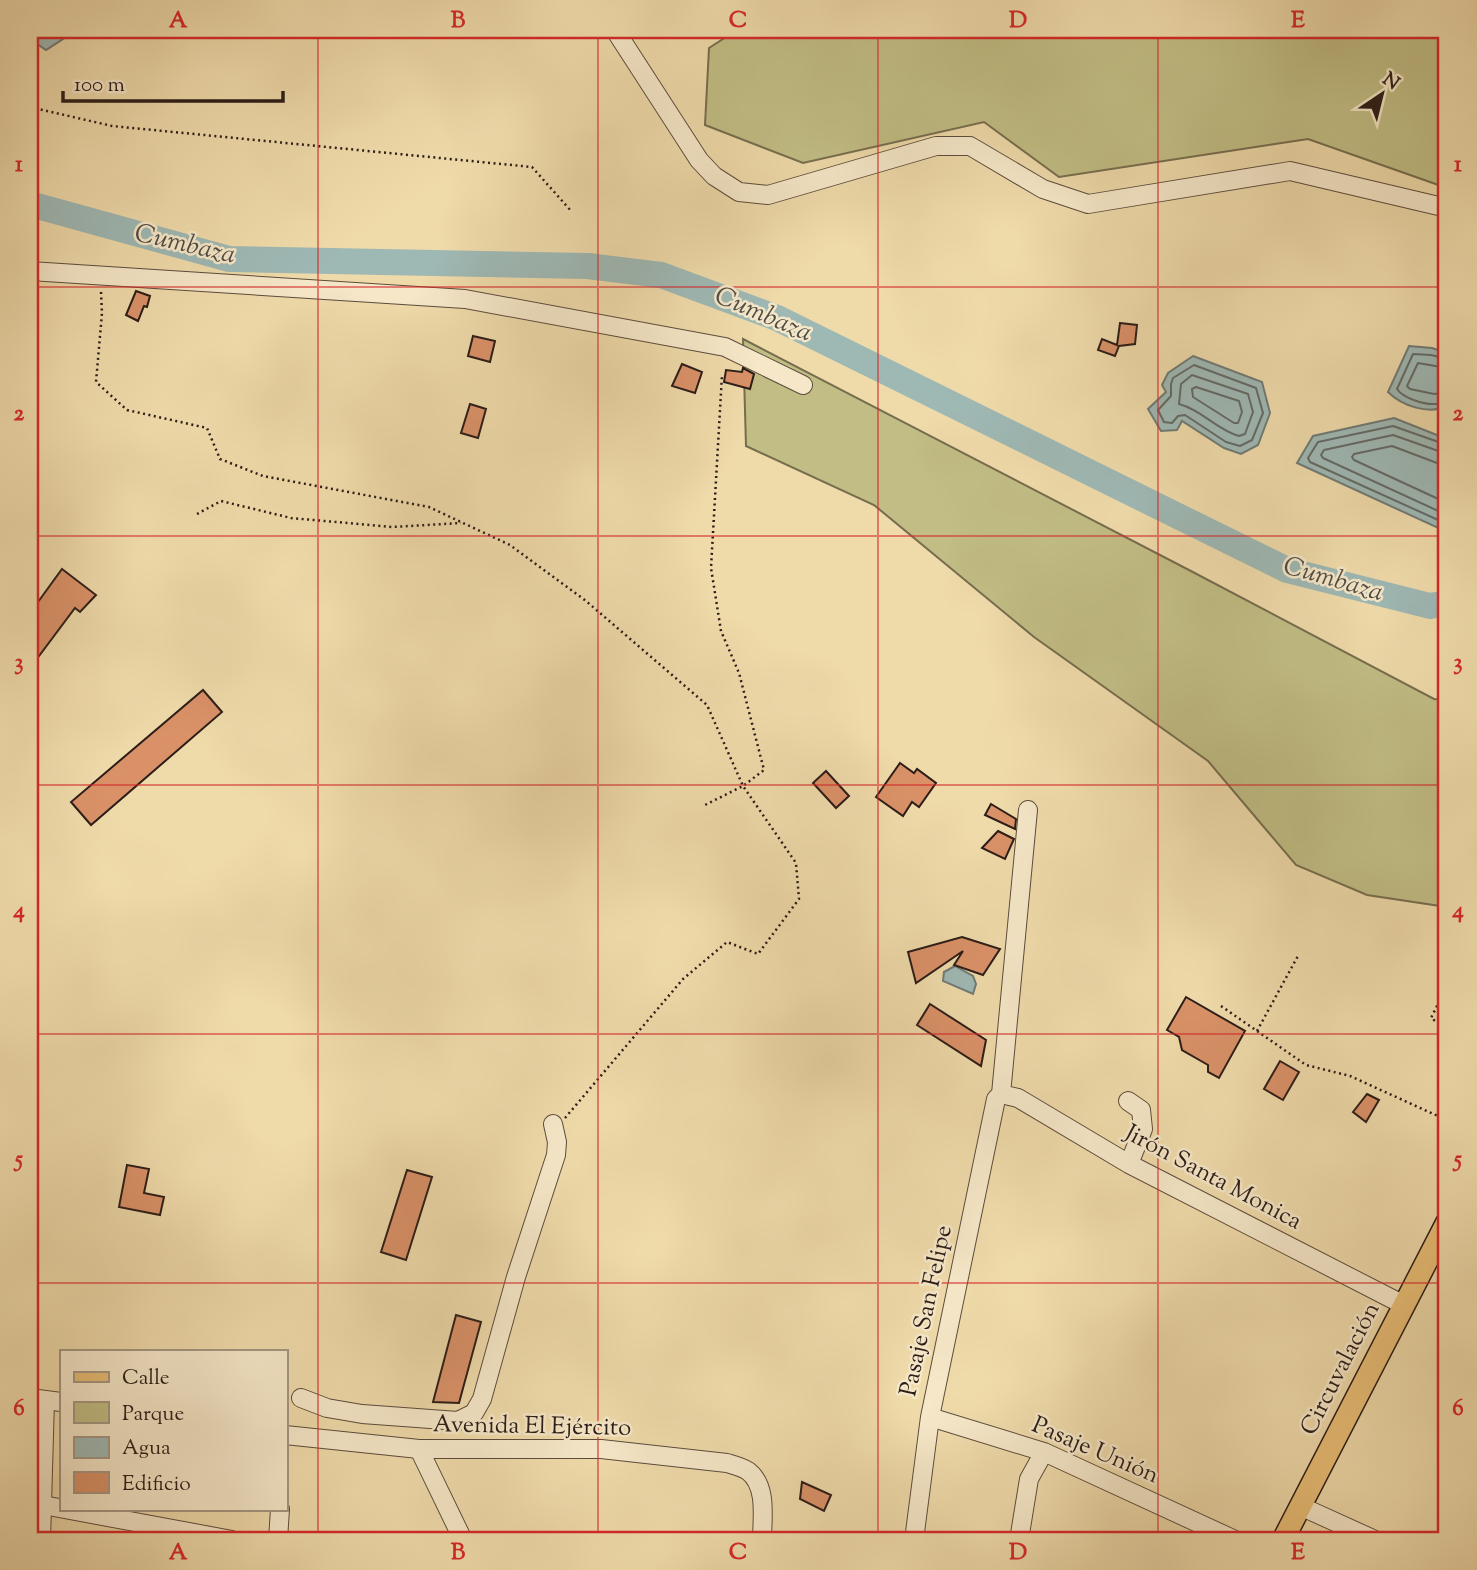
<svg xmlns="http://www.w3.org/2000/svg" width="1477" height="1570" font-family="'Sorts Mill Goudy',serif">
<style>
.green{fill:#c1bd84;stroke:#766d4e;stroke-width:2}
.water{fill:#9eb8b4;stroke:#707a76;stroke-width:2}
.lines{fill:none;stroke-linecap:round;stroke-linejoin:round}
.shore{stroke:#646a66;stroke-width:2}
.river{stroke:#9eb8b4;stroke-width:26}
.building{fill:#da9168;stroke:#2b1d18;stroke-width:2}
.minor-casing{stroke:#5c4c3c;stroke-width:20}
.major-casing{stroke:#2b1d18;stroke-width:24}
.path{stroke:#2b1d18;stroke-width:2.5;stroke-dasharray:2 3.5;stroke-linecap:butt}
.minor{stroke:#f5e7c8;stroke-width:18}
.major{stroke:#e8bd75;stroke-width:21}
.grid{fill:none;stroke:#d62828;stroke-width:2;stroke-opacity:0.55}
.labels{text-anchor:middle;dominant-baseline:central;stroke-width:5;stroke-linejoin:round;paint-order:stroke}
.street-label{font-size:24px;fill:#2b1d18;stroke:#f5e7c8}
.water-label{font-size:26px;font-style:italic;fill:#4e4c47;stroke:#f5e7c8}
.neatline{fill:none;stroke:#d62828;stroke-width:2.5}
.grid-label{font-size:23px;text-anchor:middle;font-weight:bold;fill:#d62828}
</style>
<rect width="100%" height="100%" fill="#efdaaa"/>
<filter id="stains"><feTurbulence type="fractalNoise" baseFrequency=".00286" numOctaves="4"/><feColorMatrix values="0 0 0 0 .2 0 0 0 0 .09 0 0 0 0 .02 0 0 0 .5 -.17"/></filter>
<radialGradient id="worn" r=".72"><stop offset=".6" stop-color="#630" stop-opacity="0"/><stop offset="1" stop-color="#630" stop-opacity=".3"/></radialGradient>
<path class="green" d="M737,30h710v158l-139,-49 -249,38 -75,-55 -181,41 -98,-38 4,-77z
M743,339l446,231 245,129 13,1v207l-80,-12 -71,-30 -88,-104 -174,-124 -160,-132 -128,-59z"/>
<path class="water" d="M30,30h47l-31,20 -16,-11z
M1409,346l23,2 15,5v53c-18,9 -45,0 -59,-14z
M1193,356l69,26 8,31 -12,32 -17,9 -17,-6 -42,-27 -5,9 -16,1 -13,-22 18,-17 -4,-7 6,-12z
M1394,418l53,21v93l-150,-69 16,-27z
M955,966l18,10 3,8 -3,10 -30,-13 1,-9z"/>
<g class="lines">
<path class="shore" d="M1447,359l-16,-4 -18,-1 -16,35c6,9 27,16 39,15 4,-1 7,-3 11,-3
M1194,365l62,23 7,25 -11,27 -12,6 -14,-4 -41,-27 -7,1 -6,7 -8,-1 -6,-12 13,-14v-12l2,-6z
M1447,368l-29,-5 -11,23 3,3 24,5 13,-2
M1192,375l56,19 5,18 -8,22 -6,2c-22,-6 -37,-26 -60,-32l2,-20z
M1196,387l43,14 3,11 -4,11h-4l-41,-26 -1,-8z
M1447,445l-54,-19 -75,16 -10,16 2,4 137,62
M1447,454l-54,-19 -69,15 -3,5 2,3 124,57
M1447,465l-10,-2 -45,-17 -38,8 -2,3 2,3 93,43"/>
<path class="river" d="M30,204l199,55 359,7 73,9 116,43 510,252 143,36 17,-3"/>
</g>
<path class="building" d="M136,291l14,5 -3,11 -3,-1 -6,15 -12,-6z
M1120,323l17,2 -2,19 -16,2 -4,10 -17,-6 4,-11 15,6z
M473,336l22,5 -5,21 -22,-6z
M682,364l20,8 -7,21 -23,-7z
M743,368l11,6 -4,15 -26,-7 2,-12 16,2z
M470,404l16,5 -8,29 -17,-5z
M62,569l34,26 -16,17 -5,-4 -45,60v-55z
M203,690l19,22 -131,113 -20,-23z
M900,763l14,10 3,-4 19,14 -17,24 -7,-5 -9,14 -27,-19z
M826,771l23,25 -13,12 -23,-25z
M991,804l25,15 -1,10 -30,-14z
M998,831l16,8 -9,20 -23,-11z
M962,937l38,12 -17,26 -29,-10 9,-14 -47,32 -8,-31z
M1186,997l59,34 -26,47 -11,-6v-7l-26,-15 -3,-13 -12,-7z
M930,1004l56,36 -5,26 -64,-41z
M1280,1061l19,11 -16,28 -19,-11z
M1367,1094l12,6 -13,22 -13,-10z
M127,1165l22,4 -5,24 20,4 -4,18 -41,-8z
M407,1170l25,7 -26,83 -25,-8z
M456,1315l25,7 -22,81 -26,-1z
M802,1482l29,13 -7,16 -24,-12z"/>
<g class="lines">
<defs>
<path id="minor" d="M615,30l84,130 15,16 25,16 29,3 168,-49h34l73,43 45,15 202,-33 157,37
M30,271l435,28 260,48 78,38
M1001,1094l17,4 111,66 275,141
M1128,1101l13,9 2,19 -14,35
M30,1398l31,4
M301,1398l26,10 35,6 96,7 16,-8 8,-14 34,-122 40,-122 1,-13 -4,-18
M930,1417l114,35 191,88
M285,1435l134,14h182l126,14c7,2 15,4 21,8 20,15 14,48 14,69
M419,1449l44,91
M43,1505l189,35
M1300,1506l75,34
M41,1540l4,-140
M278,1540l2,-31
M914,1540l16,-123 66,-318 5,-5 27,-284
M1019,1540l10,-61 15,-27"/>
<path id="major" d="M1283,1540l164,-318"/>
</defs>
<use href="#minor" class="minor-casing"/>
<use href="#major" class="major-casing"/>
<path class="path" d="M30,107l82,19 420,41 40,45
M101,292l1,21 -6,69 31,28 80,18 13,31 43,17 166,31 81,38 76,56 121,104 36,81 21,-16 -25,-97 -18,-42 -10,-63 11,-193
M197,514l24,-13 70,17 101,9 69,-4
M1447,986l-16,32 16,11
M1221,1006l85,59 44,11 90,41 7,12
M1257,1031l42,-77
M565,1118l118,-139 44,-37 31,12 41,-55 -3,-36 -53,-77 -38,19"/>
<use href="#minor" class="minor"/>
<use href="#major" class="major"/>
</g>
<path class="grid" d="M318,30v1510M598,30v1510M878,30v1510M1158,30v1510M30,287h1417M30,536h1417M30,785h1417M30,1034h1417M30,1283h1417"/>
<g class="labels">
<g class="street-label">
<text transform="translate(1213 1178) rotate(28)">Jirón Santa Monica</text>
<text transform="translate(927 1311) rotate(-78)">Pasaje San Felipe</text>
<text transform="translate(1341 1369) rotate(-63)">Circuvalación</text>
<text transform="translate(532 1427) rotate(1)">Avenida El Ejército</text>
<text transform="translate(1095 1451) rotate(23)">Pasaje Unión</text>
</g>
<g class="water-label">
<text transform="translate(185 245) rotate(13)">Cumbaza</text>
<text transform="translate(763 315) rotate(23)">Cumbaza</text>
<text transform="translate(1333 580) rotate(16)">Cumbaza</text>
</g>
</g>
<rect width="1477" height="1570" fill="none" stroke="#efdaaa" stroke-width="77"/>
<rect x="60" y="1350" width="228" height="161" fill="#f5e7c8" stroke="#a49682" stroke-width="2"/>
<rect x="74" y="1372" width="35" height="10" fill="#e8bd75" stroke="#a49682" stroke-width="2"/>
<text x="122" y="1384" font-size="21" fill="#2b1d18">Calle</text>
<rect x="74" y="1402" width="35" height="21" fill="#c1bd84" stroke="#a49682" stroke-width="2"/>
<text x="122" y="1420" font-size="21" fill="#2b1d18">Parque</text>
<rect x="74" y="1437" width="35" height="21" fill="#9eb8b4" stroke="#a49682" stroke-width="2"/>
<text x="122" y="1454" font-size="21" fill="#2b1d18">Agua</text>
<rect x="74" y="1472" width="35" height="21" fill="#da9168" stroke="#a49682" stroke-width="2"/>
<text x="122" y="1490" font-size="21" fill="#2b1d18">Edificio</text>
<g transform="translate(1382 94) rotate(35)" stroke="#f5e7c8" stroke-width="5" paint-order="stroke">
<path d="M0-5L12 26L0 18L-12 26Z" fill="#2b1d18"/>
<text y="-10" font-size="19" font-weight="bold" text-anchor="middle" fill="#2b1d18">N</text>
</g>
<path d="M63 91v10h220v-10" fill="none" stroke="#2b1d18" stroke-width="3.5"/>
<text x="74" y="91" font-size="21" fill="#2b1d18" stroke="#f5e7c8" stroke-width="5" paint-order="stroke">100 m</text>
<rect x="38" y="38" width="1400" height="1494" class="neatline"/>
<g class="grid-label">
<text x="178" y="27">A</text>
<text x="458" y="27">B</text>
<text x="738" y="27">C</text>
<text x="1018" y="27">D</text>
<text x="1298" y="27">E</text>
<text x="19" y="171">1</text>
<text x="1458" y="171">1</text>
<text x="19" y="420">2</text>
<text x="1458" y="420">2</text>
<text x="19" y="669">3</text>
<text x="1458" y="669">3</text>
<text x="19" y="917">4</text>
<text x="1458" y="917">4</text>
<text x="19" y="1166">5</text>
<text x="1458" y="1166">5</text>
<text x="19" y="1415">6</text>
<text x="1458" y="1415">6</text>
<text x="178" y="1559">A</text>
<text x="458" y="1559">B</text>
<text x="738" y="1559">C</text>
<text x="1018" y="1559">D</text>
<text x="1298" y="1559">E</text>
</g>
<rect width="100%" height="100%" filter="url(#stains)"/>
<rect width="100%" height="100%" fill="url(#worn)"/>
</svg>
